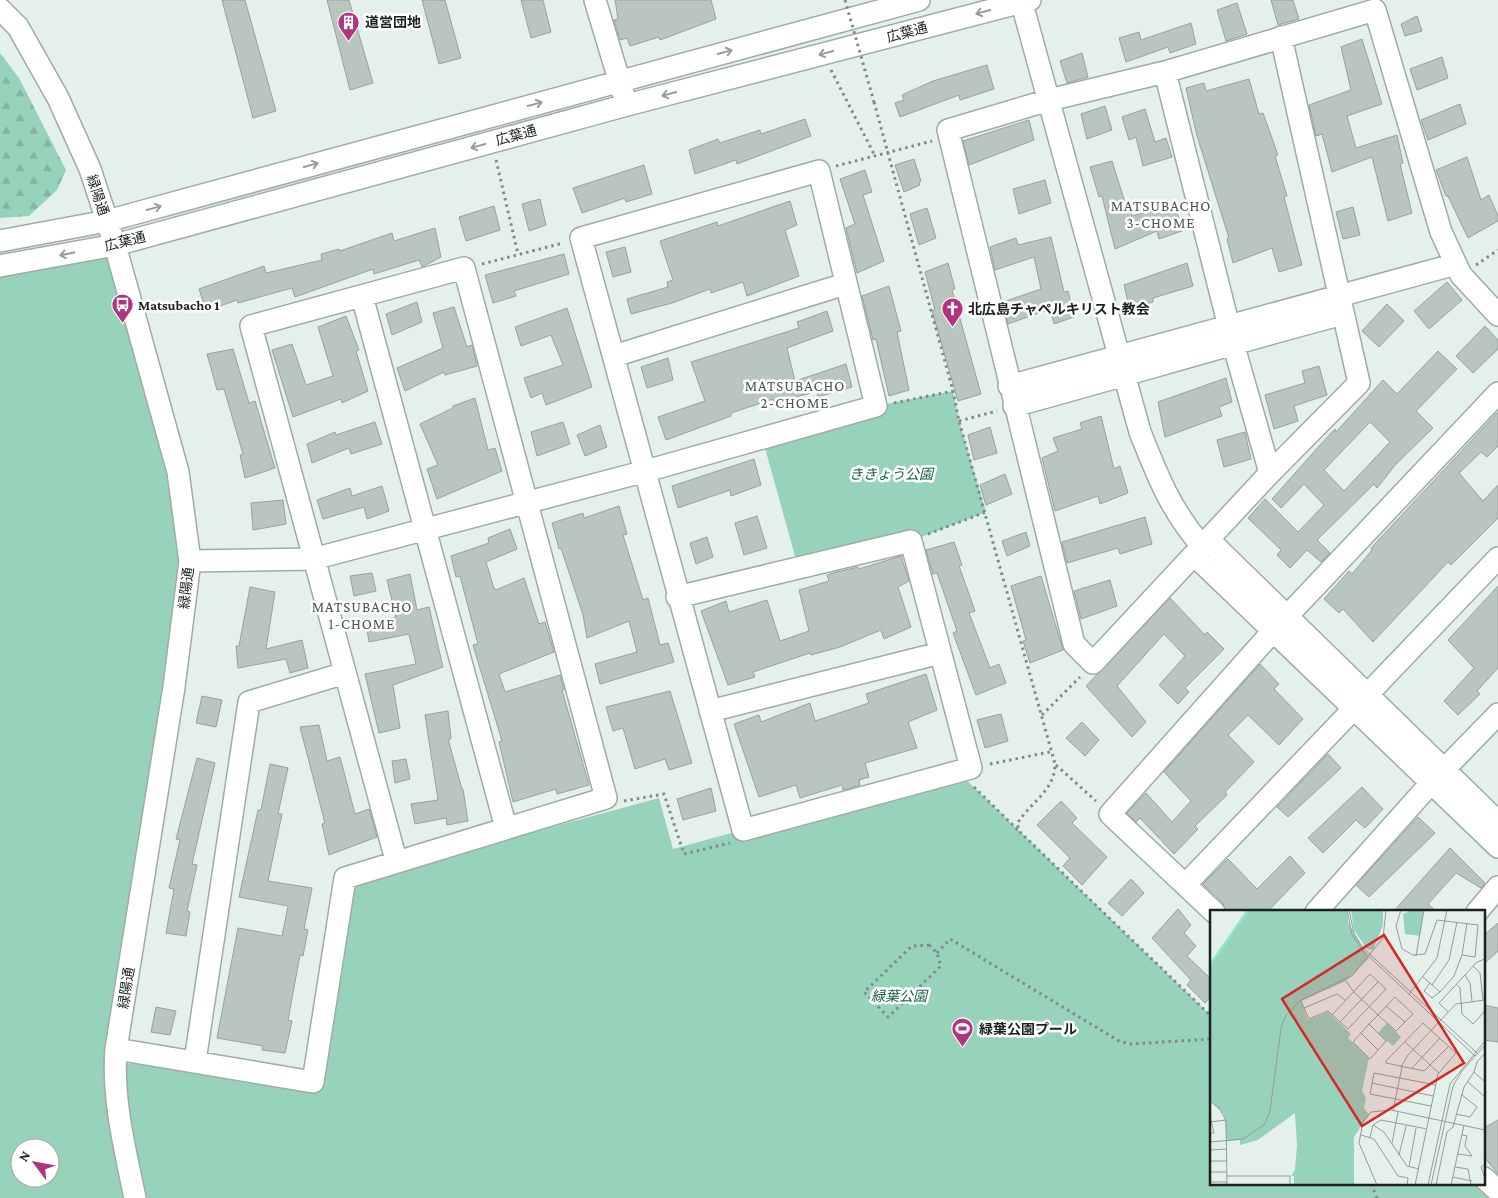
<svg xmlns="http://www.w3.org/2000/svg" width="1498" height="1198" font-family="'Crimson Pro','Noto Sans JP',serif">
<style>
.forest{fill:url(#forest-firs)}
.park{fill:#97d2ba;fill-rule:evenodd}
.building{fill:#b9c5bf;stroke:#97a29d;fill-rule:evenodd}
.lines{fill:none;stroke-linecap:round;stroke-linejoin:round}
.minor-casing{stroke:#a0aba6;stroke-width:24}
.path{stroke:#828a86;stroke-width:3;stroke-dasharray:2.5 4;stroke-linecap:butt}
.minor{stroke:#fff;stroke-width:21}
.path-bridge{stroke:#828a86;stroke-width:3;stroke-dasharray:2.5 4;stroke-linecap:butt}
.oneway{stroke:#999b9a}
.labels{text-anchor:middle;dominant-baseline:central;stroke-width:5;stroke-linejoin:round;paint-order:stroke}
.poi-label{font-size:14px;font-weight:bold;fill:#1c211f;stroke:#fff;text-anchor:start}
.street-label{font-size:14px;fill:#1c211f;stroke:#fff}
.park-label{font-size:14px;font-style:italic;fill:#166049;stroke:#fff}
.neighbourhood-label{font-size:15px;letter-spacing:1px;fill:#4b5551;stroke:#fff}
.inset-river{fill:none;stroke:#8cebc6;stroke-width:2.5}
.inset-road{fill:none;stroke:#949d99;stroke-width:1}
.view{fill:#d62828;fill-opacity:0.15;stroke:#d62828;stroke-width:2.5}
.inset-edge{fill:none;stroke:#1c211f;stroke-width:2.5}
</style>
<defs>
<pattern id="forest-firs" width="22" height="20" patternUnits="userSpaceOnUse" patternTransform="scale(1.25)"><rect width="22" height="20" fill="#97d2ba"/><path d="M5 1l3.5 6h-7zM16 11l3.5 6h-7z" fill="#82b49f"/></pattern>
</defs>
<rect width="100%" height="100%" fill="#e4f0ea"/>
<path class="forest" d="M0,53l19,25 47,92 -9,20 -28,26 -29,2z"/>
<path class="park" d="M115,245l75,316 -75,503 35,-1 167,25 40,-208 302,-82 14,51 284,-78 249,240h6v173h272l14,14h-1498v-932zM20,1148h30v30h-30z
M953,391l6,30 27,91 -75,29 -113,26 -36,-130 114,-31z"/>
<path class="building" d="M222,0h23l31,111 -23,7z
M327,0h22l24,83 -23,7z
M422,0h23l16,58 -22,6z
M521,0h22l8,32 -20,6z
M615,0h96l5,19 -56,21 -1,-3 -29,9 -3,-8 -7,2 -6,-20 4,-1z
M1271,0h22l6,19 -21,6z
M1237,3l10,31 -21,7 -9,-31z
M1417,16l5,15 -17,5 -4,-12z
M1191,23l5,21 -26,9 -2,-6 -42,15 -7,-24 20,-6 2,8z
M1362,39l20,65 -35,12 9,32 41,-13 6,28 -3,1 12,49 -24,8 -16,-64 -40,15 -10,-38 -6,2 -7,-31 42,-15 -10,-43z
M1082,53l6,24 -21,6 -7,-22z
M1442,57l6,21 -31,12 -7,-21z
M987,65l7,24 -34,11 -1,-5 -59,22 -5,-14 9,-3 -2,-5 31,-14z
M1249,79l10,35 4,-1 15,42 -3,1 12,40 -3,1 18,68 -23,7 -7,-24 -39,15 -6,-24 2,-1 -32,-102 -11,-48 18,-5 2,8z
M1460,104l6,20 -38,16 -7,-20z
M1105,106l7,24 -25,9 -6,-25z
M1145,109l10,33 11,-4 6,19 -29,9 -7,-29 -7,3 -7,-23z
M805,119l6,17 -74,28 -1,-4 -41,14 -6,-24 29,-11 2,4 40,-13 1,4z
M1029,120l5,20 -65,25 -6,-24z
M1467,157l14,43 8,-5 9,21v5l-30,17 -20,-42h-2l-10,-26z
M914,159l7,22 -2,1 1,3 -16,7 -9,-27z
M1112,161l16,51 3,-1 1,5 43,-12 7,27 -23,8 -2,-8 -42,18 -13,-53 -3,1 -9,-30z
M644,165l8,29 -26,8 -1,-4 -43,15 -9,-25z
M865,170l7,22 -9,3 21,66 -27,12 -11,-45 9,-4 -15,-45z
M1045,180l6,23 -32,11 -6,-25z
M540,199l6,26 -17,6 -7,-27z
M790,201l7,24 -12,5 14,46 -52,20 -4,-14 -32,11 -1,-4 -38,14 -41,11 -4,-15 41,-12 -1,-5 6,-2 -13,-39 57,-19 1,4z
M494,206l6,24 -34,11 -7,-24z
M1353,207l7,28 -17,4 -7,-27z
M927,208l9,30 -17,7 -9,-31z
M435,228l6,29 -19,10 -3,-7 -45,14 -1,-5 -78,28 -3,-9 -54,15 -1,-3 -31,11 -7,-22 65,-23 2,7 56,-13 -1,-6 18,-5 1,2 52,-18 2,8z
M1051,237l13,55 4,-1 6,26 -20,7 -4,-15 -42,15 -5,-22 38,-13 -7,-32 -39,13 -5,-23 26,-9 2,7z
M625,247l6,25 -18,5 -7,-25z
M564,254l5,20 -55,17 2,5 -23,7 -8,-28z
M948,263l7,26 -3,1 29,104 -23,7 -26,-90 3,-1 -10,-38z
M1187,263l6,23 -40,12v4l-23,8 -6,-25z
M1447,282l15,18 -33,29 -15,-18z
M889,286l12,45 -4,1 12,58 -20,6 -13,-57 -3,1 -11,-44z
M417,302l5,20 -30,13 -6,-21z
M1387,304l17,17 -25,26 -17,-16z
M454,307l13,40 5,-2 5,21 -32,9 -1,-3 -39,19 -8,-23 46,-20 -10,-35z
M567,308l25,79 -46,18 -4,-12 -11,5 -7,-20 39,-13 -12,-30 -30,11 -6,-19z
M827,311l6,20 -46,17 8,33 51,-17 6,23 -34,10 -1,-6 -43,13 -1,-5 -42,14v3l-65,24 -8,-23 47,-16 -14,-39 108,-34 -2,-6z
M346,316l13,34 -3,1 12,40 -26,12 -1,-4 -48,18 -21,-67 20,-6 14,41 27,-9 -15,-49z
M1485,326l13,14v9l-25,24 -17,-17z
M233,349l16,54 6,-2 20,67 -30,10 -5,-23 3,-1 -19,-65 -7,1 -10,-36z
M1438,351l19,18 -41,42 17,17 -37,36 -19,24 -3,-4 -57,56 13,13 -9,9 -14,-12 -17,18 -13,-13 4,-5 -33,-32 17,-19 33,33 26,-27 -20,-21 -23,24 -9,-9 48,-54 15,-16 1,3 47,-52 14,14zM1370,422l20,20 -46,49 -20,-21z
M668,358l5,22 -26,8 -6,-21z
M1319,366l8,29 -33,11 4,15 -24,8 -9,-34 40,-12 -3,-12z
M1226,378l6,24 -13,5 3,9 -57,21 -7,-35z
M475,398l13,52 7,-2 7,23 -65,28 -10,-30 11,-4 -18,-41 33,-16v-2z
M1498,412v34l-11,11 -6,-5 -22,21 24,28 15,-16v33l-47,47 -3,-3 -75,80 -30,-33 -4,4 -15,-14 25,-28 3,3 20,-24 -1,-2z
M1101,416l13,53 6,-3 8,27 -28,11 -2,-8 -43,15 -13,-53 16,-7 -5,-13 29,-9 -2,-6z
M375,422l7,22 -31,10 -2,-6 -37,15 -5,-19 28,-12 1,3z
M563,422l7,22 -33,12 -6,-24z
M600,425l7,22 -22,9 -8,-21z
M990,427l7,26 -23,7 -6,-25z
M1245,432l6,27 -27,8 -7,-27z
M754,459l7,26 -30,11 -1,-6 -52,18 -6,-22z
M1005,474l7,20 -26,11 -6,-20z
M382,486l7,25 -22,8 -3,-12 -41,12 -6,-19 33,-12 2,8z
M283,500l3,24 -33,6 -2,-27z
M619,506l8,28 -4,1 20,65 5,-2 12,47 8,-2 6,19 -74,22 -5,-20 42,-12 -8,-31 -42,17 -4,-23 -22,-67 -2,1 -7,-26 31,-10 1,5z
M757,516l10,32 -23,7 -9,-32z
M1145,517l7,27 -32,10 -2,-6 -51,15 -5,-21z
M510,529l7,20 -31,13 8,26 2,2 28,-12 15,46 6,-2 9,30 -55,22 6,18 55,-17 4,15h-2l27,95 -32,9 -1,-5 -43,13 -14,-60 3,-1 -29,-96 5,-1 -18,-68 -4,1 -5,-21 38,-13 -1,-5z
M1026,532l4,14 -23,10 -5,-15z
M707,537l6,20 -17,7 -6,-21z
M954,542l8,23 -3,1 16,45 -6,2 21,55 9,-4 7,19 -30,12 -23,-62 4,-2 -20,-58 -4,1 -7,-24z
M901,556l8,25 -11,6 13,40 -27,12 -3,-9 -41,17 -29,8 -1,-2 -57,19 2,5 -27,8 -27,-74 25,-10 3,11 38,-12 13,41 29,-10 -10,-41 30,-9 -2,-6 6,-2 25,-6 1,2z
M372,573l4,18 -22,5 -4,-20z
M410,574l7,36 12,-3 14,60 -50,18 7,43 -21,5 -14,-59 51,-10 -7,-30 -40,8 -3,-20 30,-5 -9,-37z
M1041,576l22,74 -33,13 -7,-22 3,-1 -15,-54z
M1110,580l7,26 -36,13 -7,-28z
M1498,586v82l-21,23 3,3 -22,21 -14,-14 30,-33 -26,-28z
M250,587l25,5 -9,57 36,-9 6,28 -18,5 -4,-14 -48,9 -2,-22h3z
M1170,598l35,37 2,-3 17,17 -39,39 4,4 -11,12 -19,-19 26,-29 -21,-22 -47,52 29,36 -14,15 -46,-51z
M1260,664l19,20 -5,5 29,30 -24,26 -31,-30 -20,20 26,27 -29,30 2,3 -32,31 3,3 -24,25 -34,-36 -4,4 -9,-9 19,-20 26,29 19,-21 -27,-29z
M926,674l11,36 -29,12 9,26 -52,15 4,14 -10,3 1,5 -17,5 -1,-5 -42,13 -4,-13 -37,12 -25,-73 25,-9 2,7 49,-19 5,18 54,-18 -3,-9z
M670,691l22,72 -23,7 -4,-11 -30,10 -12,-41 -10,3 -7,-24z
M202,696l20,4 -6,27 -20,-4z
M448,711l3,28h-3l14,50h1l5,32 -21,4 -1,-7 -31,6 -4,-20 27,-4 -13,-85z
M1001,714l7,27 -23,7 -8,-28z
M1082,722l17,18 -14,16 -19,-18z
M319,725l8,36 13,-4 15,57 14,-5 8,28 -48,18 -7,-31 3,-1 -25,-96z
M1328,754l13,14 -53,49 -11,-10z
M197,758l18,5 -23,101 5,1 -10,46 3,1 -4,24 -20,-3 8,-44 -5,-1 11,-48 -4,-1z
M406,759l4,20 -15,4 -3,-22z
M270,764l18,4 -10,46h4l-14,67 44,7 -8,41 4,1 -5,26 -3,-1 -12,65 4,1 -7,32 -23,-3 1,-4 -46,-8 21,-110 44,8 6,-30 -49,-9 19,-87h3z
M1362,787l21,22 -18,19 -9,-8 -33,33 -15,-15z
M711,788l5,23 -33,9 -6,-21z
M1061,801l16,17 -5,5 35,34 -25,28 -19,-19 7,-8 -33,-33z
M1418,817l17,16 -66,64 -13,-12z
M1450,848l35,35 -4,5 -25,-15 -28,31 9,8h-44z
M1290,856l15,17 -38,39h-41l-3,-9 -20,-19 25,-25 29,30z
M1131,879l13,14 -22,23 -14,-13z
M1178,909l13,16 -7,8 12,13 -9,10 25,24v15l-7,8 -18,-18 4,-5 -39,-42z
M1498,923v28l-14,13v-29z
M1484,1005l14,3v34l-14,-2z
M156,1007l20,4 -6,24 -19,-3z
M1498,1120v54l-14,-17v-29z"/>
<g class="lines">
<defs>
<path id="minor" d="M595,0l28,93
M1021,0l119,432c17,43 31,79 62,114
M0,9l18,18 40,71 32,71 25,76 63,227 12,89 -16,126 -58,362c-4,50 9,100 19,149
M1281,37l78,346 -89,90 -177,190 -19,-19 -126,-514 101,-30 116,-28 210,-62 66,222 20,43 37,40
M1165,72l68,271 37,130
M0,241l107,-20 812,-221
M0,266l115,-21 512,-140 403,-105
M362,296l144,532
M614,356l231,-72
M1009,386l447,-122
M1014,406c110,-30 219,-63 329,-92
M1209,540l289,282
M1194,555l304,292
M190,561l123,-2 333,-88 230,-65 -57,-235 -238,67 162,592 228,-62 -60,-227 -234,56
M710,711l230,-58
M1185,885l313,-327
M1214,912l-104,-98 163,-183 225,-238
M1316,912l115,-129 67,-69
M1477,912l21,-25
M116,1049l197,33 32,-204 261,-80 -142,-530 -213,58 145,534
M195,1061l54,-359 96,-29
M1484,1178l14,13"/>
</defs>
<use href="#minor" class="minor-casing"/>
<path class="path" d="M831,70l44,86
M874,102l79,289 6,30 96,343c0,27 -25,38 -38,60l3,8 192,185
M496,160l22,94
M836,166l96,-25
M482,264l81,-21
M1476,265l22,-15
M894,403l59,-12
M959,421l38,-10
M928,534l58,-22
M1042,715l38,-38
M990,764l60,-12
M1056,765l40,36
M974,787l45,44
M624,801l40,-7 20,60 46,-11
M929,945l8,8 4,13 -53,51 -24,-25 48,-46z
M937,953l13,-14 169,102 10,3 83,-5
M1371,1184l6,14"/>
<use href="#minor" class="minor"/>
<path class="path-bridge" d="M845,0l29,102"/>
</g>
<defs><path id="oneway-shaft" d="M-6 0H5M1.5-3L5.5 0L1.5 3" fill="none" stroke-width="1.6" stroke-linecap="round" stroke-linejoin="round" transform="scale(1.25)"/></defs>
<g class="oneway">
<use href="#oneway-shaft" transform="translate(983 12) rotate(165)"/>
<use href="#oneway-shaft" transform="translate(725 52) rotate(-15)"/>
<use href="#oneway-shaft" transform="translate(826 53) rotate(165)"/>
<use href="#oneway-shaft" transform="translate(669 94) rotate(165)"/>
<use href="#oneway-shaft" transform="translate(535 104) rotate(-15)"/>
<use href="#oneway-shaft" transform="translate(478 146) rotate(165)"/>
<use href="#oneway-shaft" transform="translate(311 165) rotate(-15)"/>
<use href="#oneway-shaft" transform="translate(154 208) rotate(-15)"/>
<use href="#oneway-shaft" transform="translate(67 254) rotate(169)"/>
</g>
<defs>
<symbol id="building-pin" viewBox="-11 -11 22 30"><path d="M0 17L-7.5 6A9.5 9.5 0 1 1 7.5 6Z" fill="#b23380" stroke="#fff"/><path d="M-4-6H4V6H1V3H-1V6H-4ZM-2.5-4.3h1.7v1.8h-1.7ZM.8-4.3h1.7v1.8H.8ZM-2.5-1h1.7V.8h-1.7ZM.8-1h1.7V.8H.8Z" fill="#fff"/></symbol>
<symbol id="bus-pin" viewBox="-11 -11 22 30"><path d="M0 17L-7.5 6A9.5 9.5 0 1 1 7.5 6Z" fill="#b23380" stroke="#fff"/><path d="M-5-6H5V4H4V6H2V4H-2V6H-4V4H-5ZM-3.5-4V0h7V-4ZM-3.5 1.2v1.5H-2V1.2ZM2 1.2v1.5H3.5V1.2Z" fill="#fff"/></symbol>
<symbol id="church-pin" viewBox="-11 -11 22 30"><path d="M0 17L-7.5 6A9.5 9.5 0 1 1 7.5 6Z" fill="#b23380" stroke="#fff"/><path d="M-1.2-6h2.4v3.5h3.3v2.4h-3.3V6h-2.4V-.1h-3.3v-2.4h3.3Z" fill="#fff"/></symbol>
<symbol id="stadium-pin" viewBox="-11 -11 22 30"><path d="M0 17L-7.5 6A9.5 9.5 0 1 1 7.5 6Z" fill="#b23380" stroke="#fff"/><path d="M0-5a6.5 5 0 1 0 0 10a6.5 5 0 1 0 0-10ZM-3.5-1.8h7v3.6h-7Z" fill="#fff"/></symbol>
</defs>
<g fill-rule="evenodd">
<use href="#building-pin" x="336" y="10" width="25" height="34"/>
<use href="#bus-pin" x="110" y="292" width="25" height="34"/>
<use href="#church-pin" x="940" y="296" width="25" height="34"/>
<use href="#stadium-pin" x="950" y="1016" width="25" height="34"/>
</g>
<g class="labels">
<g class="poi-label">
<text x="365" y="22">道営団地</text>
<text x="138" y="305">Matsubacho 1</text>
<text x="968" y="309">北広島チャペルキリスト教会</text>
<text x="979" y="1029">緑葉公園プール</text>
</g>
<g class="street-label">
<text transform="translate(907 32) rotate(-15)">広葉通</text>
<text transform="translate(516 135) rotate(-15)">広葉通</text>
<text transform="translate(98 195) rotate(72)">緑陽通</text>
<text transform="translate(125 241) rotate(-14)">広葉通</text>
<text transform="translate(186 588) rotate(-83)">緑陽通</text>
<text transform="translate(126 988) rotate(-81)">緑陽通</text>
</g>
<g class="park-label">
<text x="891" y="474">ききょう公園</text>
<text x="899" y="996">緑葉公園</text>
</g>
<g class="neighbourhood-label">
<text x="1161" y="206">MATSUBACHO<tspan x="1161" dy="17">3-CHOME</tspan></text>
<text x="795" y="386">MATSUBACHO<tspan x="795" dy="17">2-CHOME</tspan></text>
<text x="362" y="607">MATSUBACHO<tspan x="362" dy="17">1-CHOME</tspan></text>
</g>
</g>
<g transform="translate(1210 910)">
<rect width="275" height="275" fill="#e4f0ea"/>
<path d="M141,0h32v15l-10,25 -6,-1 -13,-19z" fill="#97d2ba"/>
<path d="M38,0h99l1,12 21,36 -23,23 -45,20 7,19 20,-8 23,22 -3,4 21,20 -7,33 4,7 -2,10 5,6 -15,23v48h-60v-9h-3l4,-6 2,-25 -2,-32 -37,27 -18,5v-5l-13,1 -3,-27 -14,-13v-136zM202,0h12l-4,26 -15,-2 -2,-20zM177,113l14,14 -8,9 -15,-13z" fill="#97d2ba"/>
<path class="inset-river" d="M0,55l38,-55"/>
<path class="inset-road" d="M137,0l5,25 10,15 113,106M139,0l5,24 9,14 114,105M191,0l-5,16 6,23 11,6 12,-1 12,-34 41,5 -3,32 -13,-2M206,46l8,-46M263,56l7,7 3,27M255,65l5,8 2,18M213,67l17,15 14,-16 8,-21 5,-32M136,71l7,10 25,24 18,16 17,-17 -18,-17 -17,18 -9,9 -16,18 17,17 16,-18 -17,-17M220,73l-6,8 8,7 8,-6M246,74l4,4 2,26 11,10 12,-13M222,75l17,-25 8,-38M199,84l28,-36 10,-48M91,91l8,18 19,-8 20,18 38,-40 -16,-15 -38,41M176,96l19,16M94,98l33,-14 8,6M238,102l-9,-9 38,-41 8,-3M130,112l38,-40M151,123l17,17M195,132l34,31M275,143l-8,9 -3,10 11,10M191,157l7,-12 48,-51 29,-4M202,158l28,-30M257,171l18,16M162,173l61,13M0,191l9,7 7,12 1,65M221,196l-61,-12 4,-21 62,12M183,201l9,-44M246,204l14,3 7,-10 -16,-13M0,206l4,17h-4M0,212l16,-2M163,215l11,7 23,34 12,3M151,225l13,4 24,37 10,2 -1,7M160,227l3,-12 8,-5 46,9M0,232l33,-3 21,-14 6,-14 11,-83 5,-13 14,-14 53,-26 30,-37 3,-28M182,233l6,-31M0,240l17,-1M248,244l14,2 -7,-10 2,-10 -5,-1M189,245l7,-29M0,251h17M275,254l-4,3 4,11M199,257l7,-39M245,257l13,2 3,16M0,262h17M17,266h63v9M243,267l19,4M0,272h17M167,275l-18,-42 4,-21 8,-10 20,-2 94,20M205,275l23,-111 18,-21 -33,-30 -37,38v2l38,8 25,-25M218,275l22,-101 35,-43M221,275l22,-99 9,-15 23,-26M226,275l11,-53 6,-5 11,-40 10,-15M241,275l13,-60"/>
<path class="view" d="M174,25l80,128 -102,63 -80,-127z"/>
<rect width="275" height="275" class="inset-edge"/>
</g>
<g transform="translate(35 1163) rotate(302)"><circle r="24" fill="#ffffff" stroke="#a4a6a5"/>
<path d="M0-4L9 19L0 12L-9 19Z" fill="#b23380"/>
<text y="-8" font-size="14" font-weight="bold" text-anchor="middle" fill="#1c211f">N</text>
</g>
</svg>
